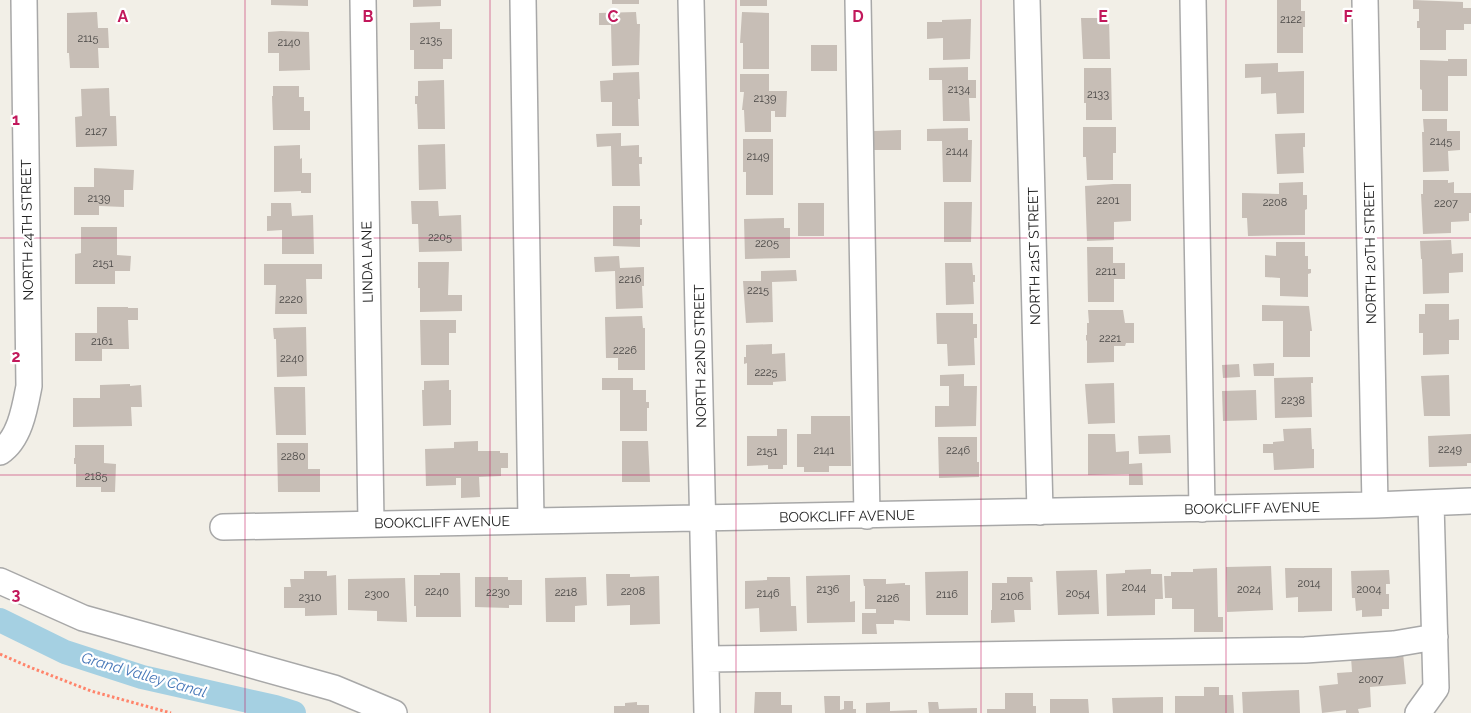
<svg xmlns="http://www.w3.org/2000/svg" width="1471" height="713" font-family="Raleway,sans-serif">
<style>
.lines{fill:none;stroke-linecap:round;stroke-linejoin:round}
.canal{stroke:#a5d0e2;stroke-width:24}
.building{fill:#c7beb6}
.minor-casing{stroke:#a8a8a8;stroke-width:28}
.path{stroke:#ff846b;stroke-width:3;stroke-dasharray:2.5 2.5;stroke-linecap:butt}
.minor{stroke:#fff;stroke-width:25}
.grid{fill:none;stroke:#c2185b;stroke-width:1;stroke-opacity:0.55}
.labels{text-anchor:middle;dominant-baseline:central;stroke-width:4.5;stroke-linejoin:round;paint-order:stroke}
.number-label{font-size:11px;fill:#4a4846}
.street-label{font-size:14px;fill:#212121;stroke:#fff}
.water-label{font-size:15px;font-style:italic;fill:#4677b8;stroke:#fff}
.grid-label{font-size:16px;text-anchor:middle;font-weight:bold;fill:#c2185b;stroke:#fff;stroke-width:4.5;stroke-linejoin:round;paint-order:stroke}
</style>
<rect width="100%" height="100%" fill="#f2efe7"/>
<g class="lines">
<path class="canal" d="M0,620l65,32 77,25 133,30 19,6"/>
</g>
<path class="building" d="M271,0h37v6l-37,-1z
M413,0h28v6l-28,1z
M612,0h27v4h-27z
M740,0h27v6h-27z
M1277,0h24v11h4v16h-2v26h-26z
M1413,0l50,2v6h8v16h-7v6h-18v20h-26v-22h-3v-7h2v-12h-6z
M97,12l1,16h10l1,20h-11l1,20h-29l-1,-15h-2v-40z
M636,12l1,12h3l-1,41 -27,1 -1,-41h-12v-12z
M742,12l27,1v56h-26v-26h-3z
M1081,18h28l1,41h-27z
M971,19l-1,40 -27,1v-22l-16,1v-17h15v-2z
M440,22v7h12v30h-9v10h-29v-19h-4v-27z
M281,31l28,1 1,38 -31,1v-18h-11v-21z
M811,45h26v26h-26z
M1448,59h19v17h-19v35h-26v-21l-2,-1v-29l28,1z
M1278,63v9l26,-1v42l-27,1 -1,-21 -15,1v-17l-16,1v-14z
M968,67v13h8v18h-7l1,23h-27l-1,-41h-13v-12z
M1084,68h27l1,52h-26v-17h-2z
M639,72l1,27h-2l1,27h-27v-24h-11l-1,-21 13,-1v-7z
M740,74h29v17h18l-1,26h-11v-6h-4v21h-26l-1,-22h-2l2,-18h-4z
M444,80l1,49h-27l-1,-25h-2v-8h3v-15z
M273,86h26v11h5v14h6v19h-37l-1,-34h1z
M109,88l1,28h6l1,30 -41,1 -1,-30 7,-1 -1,-27z
M1423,119h24v12h13v19l-12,1 1,20 -26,1 -1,-40h2z
M1083,127h33v26h-3v27h-26l-1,-23h-3z
M968,128v12h4l-1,42h-28l-1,-41h-15v-12z
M901,130v20h-27v-19z
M621,133v13l18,-1v12h3v7h-3l1,22h-28l-1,-40 -14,1 -1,-13z
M1305,133v14h-2l1,26 -27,1 -2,-40z
M743,139h30v56h-27v-23h-3z
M445,144l1,45 -27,1 -1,-45z
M300,145v14l2,-1v15h9v20h-10v-2l-27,1v-46z
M94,168l40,2 -1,20h-9v17l-25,-1v9h-25v-28h20z
M1423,180h25v3l6,-1v11h17v20h-2v8l-18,1v11l-28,1 -2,-40h2z
M1303,182v13h4v14l-2,1v25l-57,1 -1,-18h-5v-25l37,1v-11z
M1113,184h18v37l-17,1v18l-27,1 -2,-55z
M411,201h27l1,15 22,-1 1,36 -43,1 -1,-28h-6z
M944,202h28l-1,40h-27z
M271,203h20l1,13 21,-1 1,39h-32v-24l-15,1v-15h4z
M798,203h26v33h-26z
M613,206h27v13h2v6h-2v22l-27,-1z
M784,218v10h6v30l-45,1 -1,-40z
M81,227h36v28l14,1 -1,15h-15v13h-40v-30l6,-1z
M1451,240l1,14 11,-1v19l-14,1v20l-26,1 -1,-35h-1l-1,-18z
M1276,242h29v14h3v13h3v4l-3,1v23l-28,-1v-18l-15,-1v-22l11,1z
M1087,247h26v16h12v16h-11v23h-26z
M619,256l1,12 24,-1v19h-2l1,22 -27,1 -1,-38 -20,1 -1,-15z
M418,262h31l-1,33h14v16l-42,1v-24h-2z
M945,263h27l1,12h2v7h-2l1,22 -28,1z
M264,264h58v15h-16l1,35h-32l1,-29h-12z
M796,270l1,11 -25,1 1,40 -27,1 -3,-42h18v-10z
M1425,304h24v16l10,-1v21h-10v14l-26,1v-22h-4v-19h6z
M1262,305l47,1 3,25h-2v26h-27v-36h-21z
M97,307h31v1h10v12h-10l1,29h-27v12h-27v-28h22z
M1088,310h35l2,13h9v20h-8l-1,3h-11v16l-27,1v-22l-1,-1v-5h1v-12h2z
M936,313h37v11h4v14h-3l1,27 -27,1 -1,-22h-10z
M642,316l1,12h2v42h-27v-12h-12l-1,-41z
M420,320h36v13h-7v32h-28z
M306,327l1,49 -30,1 -1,-38h-2l-1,-11z
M772,344v10l13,-1 1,28 -13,1v3h-26v-22l-3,1v-7h2v-12z
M1274,363v13h-20l-1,-12z
M1239,364l1,13 -17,1 -1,-13z
M964,374v12h13l-1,40 -41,1v-21h14v-20h-9v-11z
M1449,375l1,41h-26l-3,-40z
M1313,377v6h-2l1,34 -37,1 -1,-40z
M602,378h31v12h13v12h3v6h-2v23h-27v-41h-18z
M449,380v10h2v35l-28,1 -1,-36h2v-9z
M1114,383l1,40 -27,1 -3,-40z
M130,384v2l11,-1 1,22h-11l1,19 -59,1v-29h27v-13z
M274,387h31l1,48h-30z
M1256,390l1,30 -34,1 -1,-30z
M811,416h39l1,50h-22v6h-25v-5h-7v-33h14z
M1311,428l1,21h2v19l-40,2 -1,-17h-10v-9h10v-2l11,-1 -1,-12z
M777,429h10v36h-4v4h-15v-4l-21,1v-30h30z
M1088,434h27l1,18 13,-1v13l13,-1 1,22h-14v-11l-41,1z
M1471,434v29h-4v3l-38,1 -1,-31z
M1170,435l1,18 -32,1 -1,-18z
M938,437h39v25h2v15l-40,1z
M478,441v10h22v2h8v15h-7v8l-22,1 1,20 -19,1v-20h-5v7l-30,1 -1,-37 29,-1v-6z
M622,441h26l2,41h-28z
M277,443h31v26h12v23h-42z
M75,445h29v18l12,1 -1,28h-14v-5h-25v-23h-2v-6h1z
M1271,566l2,44 -46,2 -1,-45z
M1217,568l1,49h5v15h-29v-23h-22v-11h-7l-1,-22h7v-4h22v-3z
M1285,568h47v43l-34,1v-15l-12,1z
M1151,569v5h11l1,25h-8v16l-48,1 -1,-42 19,-1v-3z
M1097,570l2,44 -41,1 -2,-44z
M1389,570l1,14h-4v10h3v15h-7v7l-20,1v-7l-6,1 -1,-13h-3l-1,-27z
M304,571h23v5l9,-1 1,40 -32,1v-8h-21v-21h7l-1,-8h14z
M968,571v44h-42l-1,-43z
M440,573h20l1,44h-45v-11h-2v-31h26z
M606,574h24v3l29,-1 1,48 -30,1v-20l-23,1z
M850,575v27l5,-1v21l-48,1 -1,-47z
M475,577h33v3h14v25h-13v3l-34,-1z
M586,577l1,28 -12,1v16h-29l-1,-44z
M767,577h23l1,29h5l1,25 -37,1 -1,-24 -14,1v-28l22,-1z
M1007,577h25l1,5h-3l1,28h-17l1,12 -24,1v-13h1v-27h15z
M405,578l2,44 -30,-1v-10l-29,-1v-31z
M863,579h23v5l19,-1v2h5v36l-16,-1v4h-18l1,10h-15v-21h14v-4h-11v-23h-1z
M1403,653l3,31 -36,3 1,20 -13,2 1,4h-13v-3l-24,3 -3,-27 19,-2 -1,-11 15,-1 -1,-15z
M1204,687h15v8h14l1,18h-59v-17h29z
M1299,690l1,23h-57l-1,-21z
M755,692h26v13h11v8h-38z
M1005,693h28v13h3v7h-49v-4h18z
M824,696h16v14l4,-1v-8h9v8h3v4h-31z
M1163,697v16h-50l-1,-15z
M1050,699h38l1,14h-39z
M637,702v3h12v8h-35v-7h11v-3z
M890,702v9l27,-1v3h-51v-10z
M928,702h10l1,7 38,-1v5h-48z"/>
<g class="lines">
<defs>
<path id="minor" d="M363,0l8,523
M523,0l8,521
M691,0l16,713
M858,0l9,516
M1027,0l13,512
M1193,0l9,509
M1365,0l10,505
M0,452c20,-13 25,-45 29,-66l-5,-386
M223,527l1152,-22 96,-4
M0,581l83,37 251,70 60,25
M706,659l599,-9 89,-6 41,-7
M1418,713l18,-25 -5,-185"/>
</defs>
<use href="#minor" class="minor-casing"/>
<path class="path" d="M0,654l32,14 59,23 80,22"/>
<use href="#minor" class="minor"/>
</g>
<path class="grid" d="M245,0v713M490,0v713M736,0v713M981,0v713M1226,0v713M0,238h1471M0,475h1471"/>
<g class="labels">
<g class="number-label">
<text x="1291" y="19">2122</text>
<text x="88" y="38">2115</text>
<text x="431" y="40">2135</text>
<text x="289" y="42">2140</text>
<text x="959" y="89">2134</text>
<text x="1098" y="94">2133</text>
<text x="765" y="98">2139</text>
<text x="96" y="131">2127</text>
<text x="1441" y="141">2145</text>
<text x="957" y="151">2144</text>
<text x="758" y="156">2149</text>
<text x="99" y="198">2139</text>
<text x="1108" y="200">2201</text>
<text x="1275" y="202">2208</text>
<text x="1446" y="203">2207</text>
<text x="440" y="237">2205</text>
<text x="767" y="243">2205</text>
<text x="103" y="263">2151</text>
<text x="1106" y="271">2211</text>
<text x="630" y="279">2216</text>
<text x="758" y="290">2215</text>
<text x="291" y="299">2220</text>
<text x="1110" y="338">2221</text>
<text x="102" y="341">2161</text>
<text x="625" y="350">2226</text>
<text x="292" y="358">2240</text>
<text x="766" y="372">2225</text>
<text x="1293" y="400">2238</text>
<text x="1450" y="449">2249</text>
<text x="824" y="450">2141</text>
<text x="958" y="450">2246</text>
<text x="767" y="451">2151</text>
<text x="293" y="456">2280</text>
<text x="96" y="476">2185</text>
<text x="1309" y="583">2014</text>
<text x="1134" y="587">2044</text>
<text x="828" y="589">2136</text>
<text x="1249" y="589">2024</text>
<text x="1369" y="589">2004</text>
<text x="437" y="591">2240</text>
<text x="633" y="591">2208</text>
<text x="498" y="592">2230</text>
<text x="566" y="592">2218</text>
<text x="768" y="593">2146</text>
<text x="1078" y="593">2054</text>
<text x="377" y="594">2300</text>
<text x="947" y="594">2116</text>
<text x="1012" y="596">2106</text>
<text x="310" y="597">2310</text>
<text x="888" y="598">2126</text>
<text x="1371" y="679">2007</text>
</g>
<g class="street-label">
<text transform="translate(27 230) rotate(-91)">NORTH 24TH STREET</text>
<text transform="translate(1370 253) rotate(-91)">NORTH 20TH STREET</text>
<text transform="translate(1034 256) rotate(-91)">NORTH 21ST STREET</text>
<text transform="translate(367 262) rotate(-91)">LINDA LANE</text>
<text transform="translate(700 356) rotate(-91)">NORTH 22ND STREET</text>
<text transform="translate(1252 508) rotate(-1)">BOOKCLIFF AVENUE</text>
<text transform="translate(847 516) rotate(-1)">BOOKCLIFF AVENUE</text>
<text transform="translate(442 522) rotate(-1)">BOOKCLIFF AVENUE</text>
</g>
<g class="water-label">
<text transform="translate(144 675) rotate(16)">Grand Valley Canal</text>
</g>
</g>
<g class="grid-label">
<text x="123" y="22">A</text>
<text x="368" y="22">B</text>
<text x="613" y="22">C</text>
<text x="858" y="22">D</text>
<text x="1103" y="22">E</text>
<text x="1348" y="22">F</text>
<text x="16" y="125">1</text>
<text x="16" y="362">2</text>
<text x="16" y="600">3</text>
</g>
</svg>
